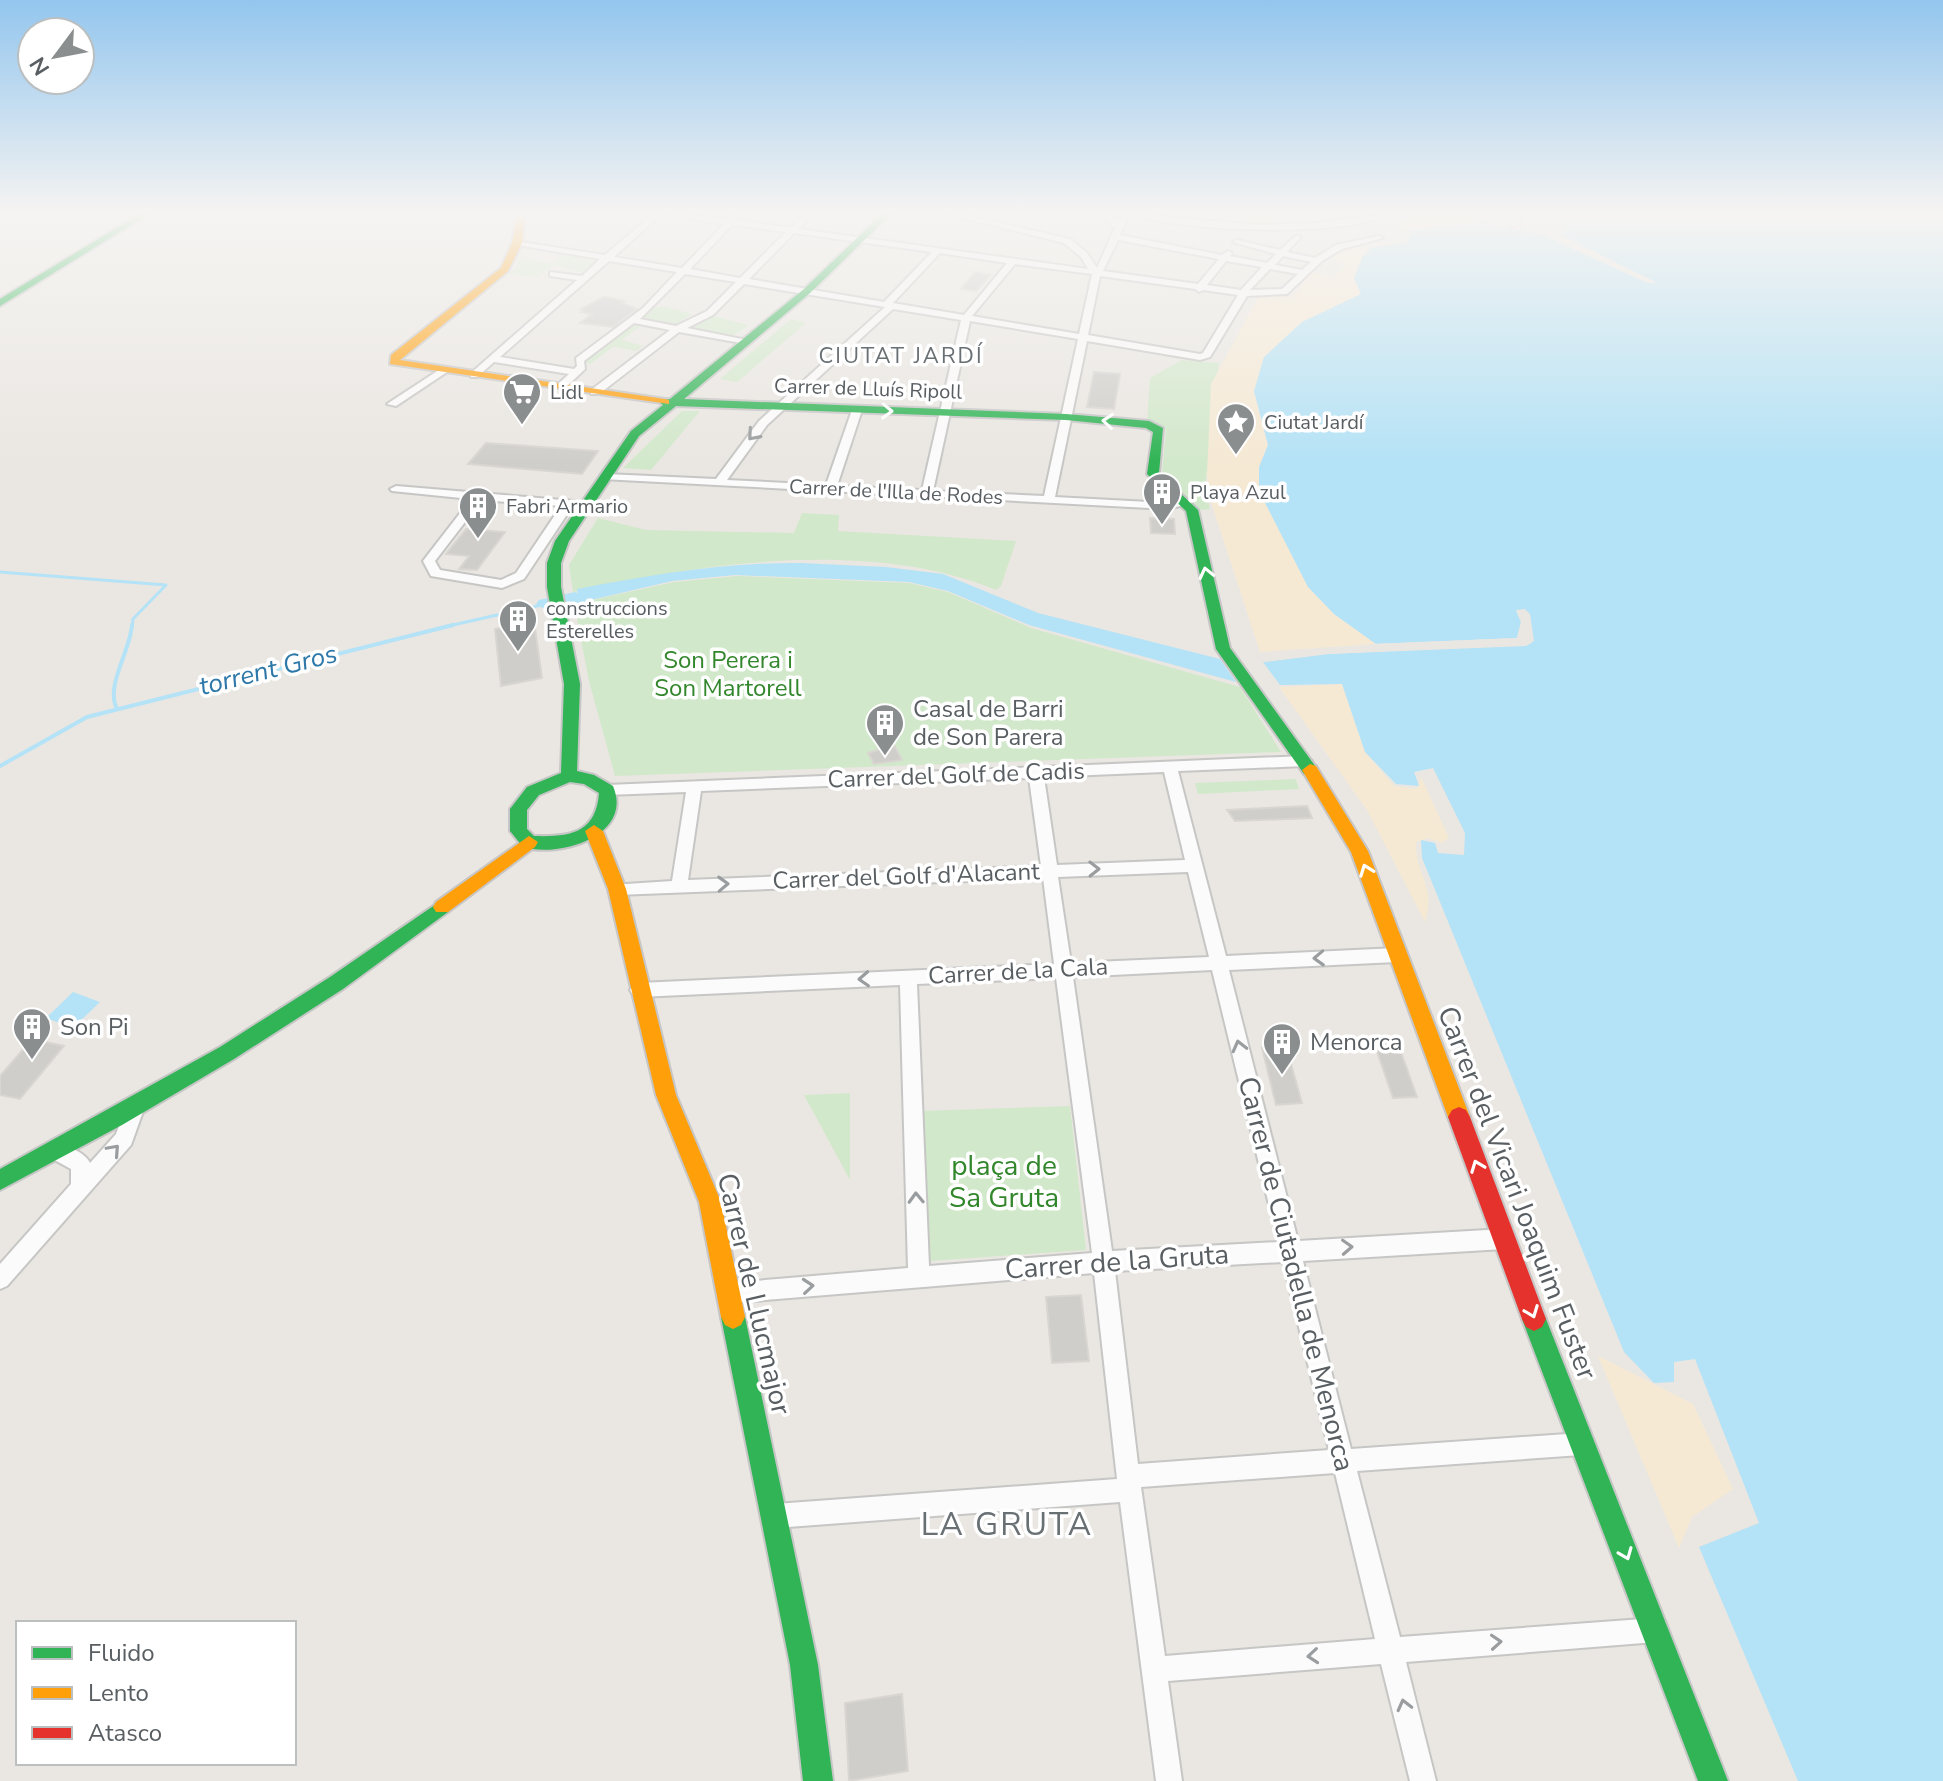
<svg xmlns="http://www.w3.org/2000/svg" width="1943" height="1781" font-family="'Nunito Sans',sans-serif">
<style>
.green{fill:#d2e8cb}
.sand{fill:#f5e9d4}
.water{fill:#b4e2f6}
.pier{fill:#eae7e2}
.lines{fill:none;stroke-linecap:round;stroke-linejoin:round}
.stream-far1{stroke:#b4e2f6;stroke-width:3}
.stream{stroke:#b4e2f6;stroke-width:4}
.river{fill:#b4e2f6;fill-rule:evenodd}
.building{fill:#d0cecb;stroke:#d9d6d2;stroke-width:2}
.street-casing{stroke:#c6c6c5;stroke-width:4}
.fast-casing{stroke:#c7c6c6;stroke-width:4}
.slow-casing{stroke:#c7c6c6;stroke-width:4}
.jam-casing{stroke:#c7c6c6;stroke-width:4}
.street{fill:#fcfbfb;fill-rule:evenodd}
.fast{fill:#30b455;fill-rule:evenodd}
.slow{fill:#ff9f0a;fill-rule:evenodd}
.jam{fill:#e5322d;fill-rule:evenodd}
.oneway{stroke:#fff}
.oneway2{stroke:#9a9d9f}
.labels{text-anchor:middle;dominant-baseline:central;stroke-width:7;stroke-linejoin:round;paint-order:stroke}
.far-street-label{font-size:20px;fill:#585e62;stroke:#fff}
.far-poi-label{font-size:20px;fill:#585e62;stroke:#fff;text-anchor:start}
.far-neighbourhood-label{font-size:22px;letter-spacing:2px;fill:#697074;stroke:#fff}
.park-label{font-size:24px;fill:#32862c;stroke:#fff}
.poi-label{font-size:24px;fill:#585e62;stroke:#fff;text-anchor:start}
.street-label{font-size:24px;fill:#585e62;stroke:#fff}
.water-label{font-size:26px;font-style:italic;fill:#2d78a8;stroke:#fff}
.near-park-label{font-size:28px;fill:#32862c;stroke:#fff}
.near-street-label{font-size:28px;fill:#585e62;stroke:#fff}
.near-neighbourhood-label{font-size:32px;letter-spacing:2px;fill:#697074;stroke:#fff}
</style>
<rect width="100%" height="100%" fill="#eae7e2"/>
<path class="green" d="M1153,214h253l-90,13 -116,-3z
M566,252l36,8 -20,13 -27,-8 -17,12 -30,-3 9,-8 2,-9 34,7z
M663,306l29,8 -20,13 -29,-3 -21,16 21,6 -6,5 -24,-4 -23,17 -9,-3 66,-51z
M713,316l36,9 -18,12 -45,-8z
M791,319l15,4 -69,59 -17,-3z
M1182,360l37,3 -14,125 5,21 -9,1 -39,-36 4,-45 -19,-6 3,-45z
M682,411h18l-49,59 -28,-2z
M802,513l37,2 -1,16 178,10 -15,45 -5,4c-126,-52 -294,-27 -423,2l-4,-27 29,-47 48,12 148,3z
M737,576l172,7 39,9 83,36 209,59 41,65 -666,24 -26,-95 -15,-77 100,-22z
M1296,779l3,10 -101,5 -3,-11z
M850,1093v87l-46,-85z
M1070,1106l16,144 -156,11 -11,-150z"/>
<path class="sand" d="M1494,214l-4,7 -79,9 -11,-4 3,-7 11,-3z
M1359,245l12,5c-16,8 -18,30 -10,44l-59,28 -48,69 14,54 -9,22v24l49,96 26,27 42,30 -116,8 -50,-153 -3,-23 4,-92 48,-88 33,1 19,-24 23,5 12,-14 -17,-6z
M1342,684l23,68 29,34 23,3 4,-12 28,61 -7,5 -14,-5 -12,4c-1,33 21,45 9,80l-58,-112 -88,-123z
M1598,1356l95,48 40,85 -41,28 -13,31z"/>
<path class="water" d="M1523,214l33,5 9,-5h378v1567h-145l-99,-234 60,-24 -64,-164 -21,3v20l-20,1 -30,-31 -202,-494 -1,-18 14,3 3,10 26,2 1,-22 -32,-65 -19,4 5,14 -23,-2 -31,-32 -23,-68 -62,1 -17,-23 65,-8 203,-10 -1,-30 -14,-4 5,12 -4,16 -141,6 -42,-30 -26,-27 -49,-96v-24l9,-22 -14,-54 10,-34 38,-35 59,-28 -7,-16 9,-22 7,-6 -2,-2 39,-5 4,-13 79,-9 5,2 -5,2 51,9 107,49 6,-2 -86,-40 -7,-6 3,-3 -4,-7 -31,-6z
M801,563l85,4 57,7 95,39 182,46 16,23 -207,-57 -81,-34 -39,-9 -174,-7 -63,6 -94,22 -1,-14c74,-14 147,-27 224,-26z
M73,992l27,10 -27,26 -27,-10z"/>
<path class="pier" d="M1553,235h8l96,48h-9l-103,-47z
M1525,609l5,5 4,27 -8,5 -198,8 -65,8 -2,-4 67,-8 197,-8 5,-2 -4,-24 -6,-3 5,10 -3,15 -4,3 -142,7 -6,-4 147,-6 4,-16 -5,-12z"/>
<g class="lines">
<path class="stream-far1" d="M0,572l166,13 -33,34 -1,8
M444,627l102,-23"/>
<path class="stream" d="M117,709c-12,-23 13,-57 15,-84
M0,766l87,-49 366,-92"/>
<path class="river" d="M575,592l10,6 -3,4 -36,8 -10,-6 3,-4z"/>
</g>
<path class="building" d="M975,272l16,3 -15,16 -15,-2z
M604,297l21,4 -3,2 15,6 -24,18 -33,-4 12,-9 -11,-2 3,-2 -3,-1z
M1094,372l26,2 -6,35 -27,-2z
M486,443l112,8 -16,23 -114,-10z
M1150,518l24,1 1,15 -24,-1z
M466,529l39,3 -28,38 -18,-1 10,-13 -23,-2z
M534,621l8,57 -41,8 -6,-57z
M894,745l8,15 -28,4 -6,-11z
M1307,806l5,12 -77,3 -8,-11z
M32,1039l32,7 -44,53 -20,-4v-19z
M1397,1041l20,56 -24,1 -19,-55z
M1286,1046l16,57 -26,2 -14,-57z
M1081,1295l8,66 -37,2 -6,-66z
M902,1694l6,77 -59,10 -4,-78z"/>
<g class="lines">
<defs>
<path id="street" d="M653,214h8l-47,43 68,11 42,-44 -56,-10 60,5 6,-3 4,2 -2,2 55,8 14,-14h8l-14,15 289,40 -7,-12 -17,-14 -117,-29h13l110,25 17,14 10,15 18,-40 -16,-14h8l11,8 3,-8h8l-9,21 102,20 6,-4 4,2 -2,3 37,7 9,-9 -43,-12 4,-2 43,10 17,-15 4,2 -14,15 28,6 21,-13 43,-9 4,2 -41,11 -20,12 -35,33 -40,2 -37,61 -10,3 -113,-19 -32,156 113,6 18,-3 6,3 -24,6 -566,-30 -2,-2 6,-3 110,5 43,-58 126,-114 -141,-23 -31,31 -26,13 60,12v4l-68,-12 -80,62h-8v-4l79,-60 -36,-7 -50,38 1,8 -21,20 -9,-2 14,-13 -75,-12 -17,15h-6v-4l106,-93 -27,-4v-4l32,4 18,-17 -83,-14 -3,-4 91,14zM732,225l54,7 -46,46 -50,-9zM794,233l138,19 -48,50 -135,-23zM1118,240l101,19 -21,25 -95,-13zM940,253l67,10 -43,52 -71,-12zM1283,256l28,6 -9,8 -27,-5zM609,261l68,11 -34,36 -67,50 1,8 -3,3 -74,-12zM1226,261l36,6 -21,23 -34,-5zM1015,264l77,10 -13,60 -107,-18zM1270,269l28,5 -16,15 -32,1zM685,274l51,8 -29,29 -31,15 -36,-7zM1100,276l95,13 4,3 4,-2 35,5 -35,58 -3,1 -112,-19zM893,309l68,11 -39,170 -85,-4 25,-76 -5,-3 -5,3 -26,75 -99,-5 40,-55zM970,321l108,18 -34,157 -111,-5z
M1136,214l121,11 57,-2 60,-7 4,2c-37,18 -205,14 -242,-4z
M1505,214h9l8,5 -5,7h-6l2,-6z
M442,368l8,2 -54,36 -9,-2z
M396,486l191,16 6,3 -6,3 -15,-1 -48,72 -22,9 -71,-12 -8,-15 48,-62 -79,-8 -2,-2zM482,500l79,6 -45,67 -15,7 -61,-10 -5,-9z
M1305,756l7,5 -7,5 -127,5 48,185 171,-8 6,2 2,5 -2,5 -6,2 -168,8 69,271 206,-12 7,3 3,7 -3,7 -7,3 -201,12 48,188 230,-16 8,3 3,8 -3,8 -8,3 -224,16 43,166 256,-19 9,3 3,9 -3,9 -9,3 -250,20 30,119h-26l-29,-117 -213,17 14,100h-26l-36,-279 -345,26 -8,-4 -4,-8 4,-8 8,-4 342,-25 -23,-206 -364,30 -7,-3 -3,-7 3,-7 7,-3 178,-15 -8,-283 -261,12 -6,-2 -3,-5 3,-5 6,-2 415,-19 -11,-86 -426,17 -6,-2 -2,-4 2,-4 61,-4 14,-89 -79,3 -7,-5 7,-5zM1164,772l21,88 -128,5 -13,-88zM1029,778l12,88 -353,14 13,-89zM1188,872l21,85 -138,6 -13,-86zM1212,970l66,272 -166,9 -39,-274zM1056,978l36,275 -163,13 -12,-282zM1283,1262l46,188 -191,14 -23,-193zM1335,1473l40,166 -210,17 -24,-169z
M136,1098l7,2 2,6 -14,39 -124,141 -7,3v-25l71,-80v-15l-22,-12 -3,-6 3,-6 7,-3c11,4 29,10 34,21l26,-29 13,-34z"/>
<path id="fast" d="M139,214h10l-149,92v-7z
M882,214h9l-81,79 -126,106 382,15 83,7 14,7 -4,45 39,37 32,138 88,122 -8,6 -6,-2 -88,-125 -30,-138 -39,-37 6,-42 -7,-4 -80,-8 -390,-14 -37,30 -70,105 -8,22v24l19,97 -3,87 17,4 19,11c21,50 -54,72 -90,61l-13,-16v-22l17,-22 34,-14 3,-89 -17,-97v-24l8,-22 76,-110 32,-26 -4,-3 2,-2 9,-1 134,-110zM570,782l14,2 15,9c-3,41 -30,44 -65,43l-7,-7v-19l12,-15z
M442,900l6,2 3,5 -3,5 -105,77 -109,70 -112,66 -122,65v-21l220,-122 110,-70z
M733,1305l8,4 4,8 73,348 15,116h-30l-13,-116 -69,-348 4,-8z
M1534,1307l8,4 4,8 182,462h-30l-176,-462 4,-8z"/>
<path id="slow" d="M517,214h8l-3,29 -14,28 -108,89 265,39 4,1v4l-279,-40 1,-9 110,-87 11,-25z
M1310,764l6,2 52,85 102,266 -4,7 -7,3 -7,-3 -4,-7 -97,-265 -49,-82z
M594,825l9,6 23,58 50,206 45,107 24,115 -4,8 -8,4 -8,-4 -4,-8 -22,-115 -43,-107 -48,-206 -23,-58z
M529,836l9,6 -3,5 -87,65h-12l-3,-5 3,-5z"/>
<path id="jam" d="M1459,1107l7,3 4,7 76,202 -4,8 -8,4 -8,-4 -4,-8 -74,-202 4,-7z"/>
</defs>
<use href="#street" class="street-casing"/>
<use href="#fast" class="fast-casing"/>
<use href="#slow" class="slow-casing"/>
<use href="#jam" class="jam-casing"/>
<use href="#street" class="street"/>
<use href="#fast" class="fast"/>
<use href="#slow" class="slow"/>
<use href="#jam" class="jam"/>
</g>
<defs><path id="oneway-chevron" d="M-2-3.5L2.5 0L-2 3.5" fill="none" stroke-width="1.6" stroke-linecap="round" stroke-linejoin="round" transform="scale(2)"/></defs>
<g class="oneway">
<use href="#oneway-chevron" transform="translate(887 411) rotate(2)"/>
<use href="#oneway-chevron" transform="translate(1108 421) rotate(-175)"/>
<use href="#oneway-chevron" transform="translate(1206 573) rotate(-103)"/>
<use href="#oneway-chevron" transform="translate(1366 870) rotate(-110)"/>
<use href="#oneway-chevron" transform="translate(1477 1166) rotate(-111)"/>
<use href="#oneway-chevron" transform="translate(1532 1312) rotate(69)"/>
<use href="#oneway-chevron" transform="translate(1626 1554) rotate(68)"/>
</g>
<g class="oneway2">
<use href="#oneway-chevron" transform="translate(753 435) rotate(131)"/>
<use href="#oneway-chevron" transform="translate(1094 869) rotate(-1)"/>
<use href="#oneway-chevron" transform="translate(723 884) rotate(-2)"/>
<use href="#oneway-chevron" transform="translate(1319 958) rotate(178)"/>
<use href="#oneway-chevron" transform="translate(864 979) rotate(177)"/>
<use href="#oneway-chevron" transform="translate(1239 1046) rotate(-104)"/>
<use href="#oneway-chevron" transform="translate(114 1150) rotate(-48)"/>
<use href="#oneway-chevron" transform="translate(916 1198) rotate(-92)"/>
<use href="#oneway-chevron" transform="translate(1347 1247) rotate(-3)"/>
<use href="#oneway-chevron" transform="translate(808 1286) rotate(-5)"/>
<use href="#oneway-chevron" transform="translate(1496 1642) rotate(-4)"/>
<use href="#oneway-chevron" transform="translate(1313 1656) rotate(175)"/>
<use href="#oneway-chevron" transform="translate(1404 1705) rotate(-104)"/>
</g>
<linearGradient id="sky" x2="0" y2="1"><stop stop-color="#93c6ee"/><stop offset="0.46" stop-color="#f6f4f2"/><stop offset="1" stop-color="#f6f4f2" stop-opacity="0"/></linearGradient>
<rect width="1943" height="463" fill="url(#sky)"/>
<defs>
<symbol id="supermarket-pin" viewBox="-11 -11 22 30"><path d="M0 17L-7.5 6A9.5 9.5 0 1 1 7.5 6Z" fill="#8b8e8f" stroke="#fff"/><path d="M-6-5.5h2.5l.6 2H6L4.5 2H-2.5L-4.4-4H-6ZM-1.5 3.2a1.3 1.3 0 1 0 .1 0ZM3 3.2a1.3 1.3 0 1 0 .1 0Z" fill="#fff"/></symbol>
<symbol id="sight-pin" viewBox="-11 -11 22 30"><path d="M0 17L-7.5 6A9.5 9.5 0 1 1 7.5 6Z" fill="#8b8e8f" stroke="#fff"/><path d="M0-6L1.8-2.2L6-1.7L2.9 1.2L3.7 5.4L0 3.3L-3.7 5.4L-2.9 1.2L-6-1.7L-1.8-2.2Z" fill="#fff"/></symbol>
<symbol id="building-pin" viewBox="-11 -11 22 30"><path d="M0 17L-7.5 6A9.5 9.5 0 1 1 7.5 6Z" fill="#8b8e8f" stroke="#fff"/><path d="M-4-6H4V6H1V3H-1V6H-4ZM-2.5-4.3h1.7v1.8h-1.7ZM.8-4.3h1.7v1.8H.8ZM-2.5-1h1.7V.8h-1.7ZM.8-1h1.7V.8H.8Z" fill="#fff"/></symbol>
</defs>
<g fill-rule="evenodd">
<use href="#supermarket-pin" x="500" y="370" width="44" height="60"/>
<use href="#sight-pin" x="1214" y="400" width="44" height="60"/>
<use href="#building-pin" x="1140" y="470" width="44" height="60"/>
<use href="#building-pin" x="456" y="484" width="44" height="60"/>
<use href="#building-pin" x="496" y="597" width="44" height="60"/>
<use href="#building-pin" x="863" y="701" width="44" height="60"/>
<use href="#building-pin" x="10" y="1005" width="44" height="60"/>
<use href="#building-pin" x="1260" y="1020" width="44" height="60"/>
</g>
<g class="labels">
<g class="far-street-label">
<text transform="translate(868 389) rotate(2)">Carrer de Lluís Ripoll</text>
<text transform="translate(896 492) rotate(3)">Carrer de l'Illa de Rodes</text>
</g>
<g class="far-poi-label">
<text x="550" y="392">Lidl</text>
<text x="1264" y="422">Ciutat Jardí</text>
<text x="1190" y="492">Playa Azul</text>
<text x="506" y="506">Fabri Armario</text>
<text x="546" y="608">construccions<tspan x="546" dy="23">Esterelles</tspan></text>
</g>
<g class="far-neighbourhood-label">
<text x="901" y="356">CIUTAT JARDÍ</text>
</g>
<g class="park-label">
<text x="728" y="660">Son Perera i<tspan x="728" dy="28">Son Martorell</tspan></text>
</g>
<g class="poi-label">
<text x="913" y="709">Casal de Barri<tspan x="913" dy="28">de Son Parera</tspan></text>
<text x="60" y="1027">Son Pi</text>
<text x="1310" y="1042">Menorca</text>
</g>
<g class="street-label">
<text transform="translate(956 775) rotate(-2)">Carrer del Golf de Cadis</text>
<text transform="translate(906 876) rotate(-2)">Carrer del Golf d'Alacant</text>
<text transform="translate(1018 971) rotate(-3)">Carrer de la Cala</text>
</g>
<g class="water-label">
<text transform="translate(268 670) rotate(-14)">torrent Gros</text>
</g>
<g class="near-park-label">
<text x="1004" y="1166">plaça de<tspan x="1004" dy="32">Sa Gruta</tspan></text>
</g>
<g class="near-street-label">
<text transform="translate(1517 1193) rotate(69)">Carrer del Vicari Joaquim Fuster</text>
<text transform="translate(1117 1262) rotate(-4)">Carrer de la Gruta</text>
<text transform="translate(1296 1274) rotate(76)">Carrer de Ciutadella de Menorca</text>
<text transform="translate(754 1294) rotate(77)">Carrer de Llucmajor</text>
</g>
<g class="near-neighbourhood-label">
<text x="1007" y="1524">LA GRUTA</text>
</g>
</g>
<rect x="16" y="1621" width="280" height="144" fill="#ffffff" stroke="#bcbfc0" stroke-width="2"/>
<rect x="32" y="1647" width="40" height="12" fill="#30b455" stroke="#bcbfc0" stroke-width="2"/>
<text x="88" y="1661" font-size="24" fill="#585e62">Fluido</text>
<rect x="32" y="1687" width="40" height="12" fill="#ff9f0a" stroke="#bcbfc0" stroke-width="2"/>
<text x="88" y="1701" font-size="24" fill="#585e62">Lento</text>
<rect x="32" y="1727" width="40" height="12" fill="#e5322d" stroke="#bcbfc0" stroke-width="2"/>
<text x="88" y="1741" font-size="24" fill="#585e62">Atasco</text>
<g transform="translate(56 56) rotate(238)"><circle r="38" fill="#ffffff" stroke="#bcbfc0" stroke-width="2"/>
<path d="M0-6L14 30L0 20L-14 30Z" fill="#8b8e8f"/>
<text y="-12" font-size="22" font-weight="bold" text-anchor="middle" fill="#585e62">N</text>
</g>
</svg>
